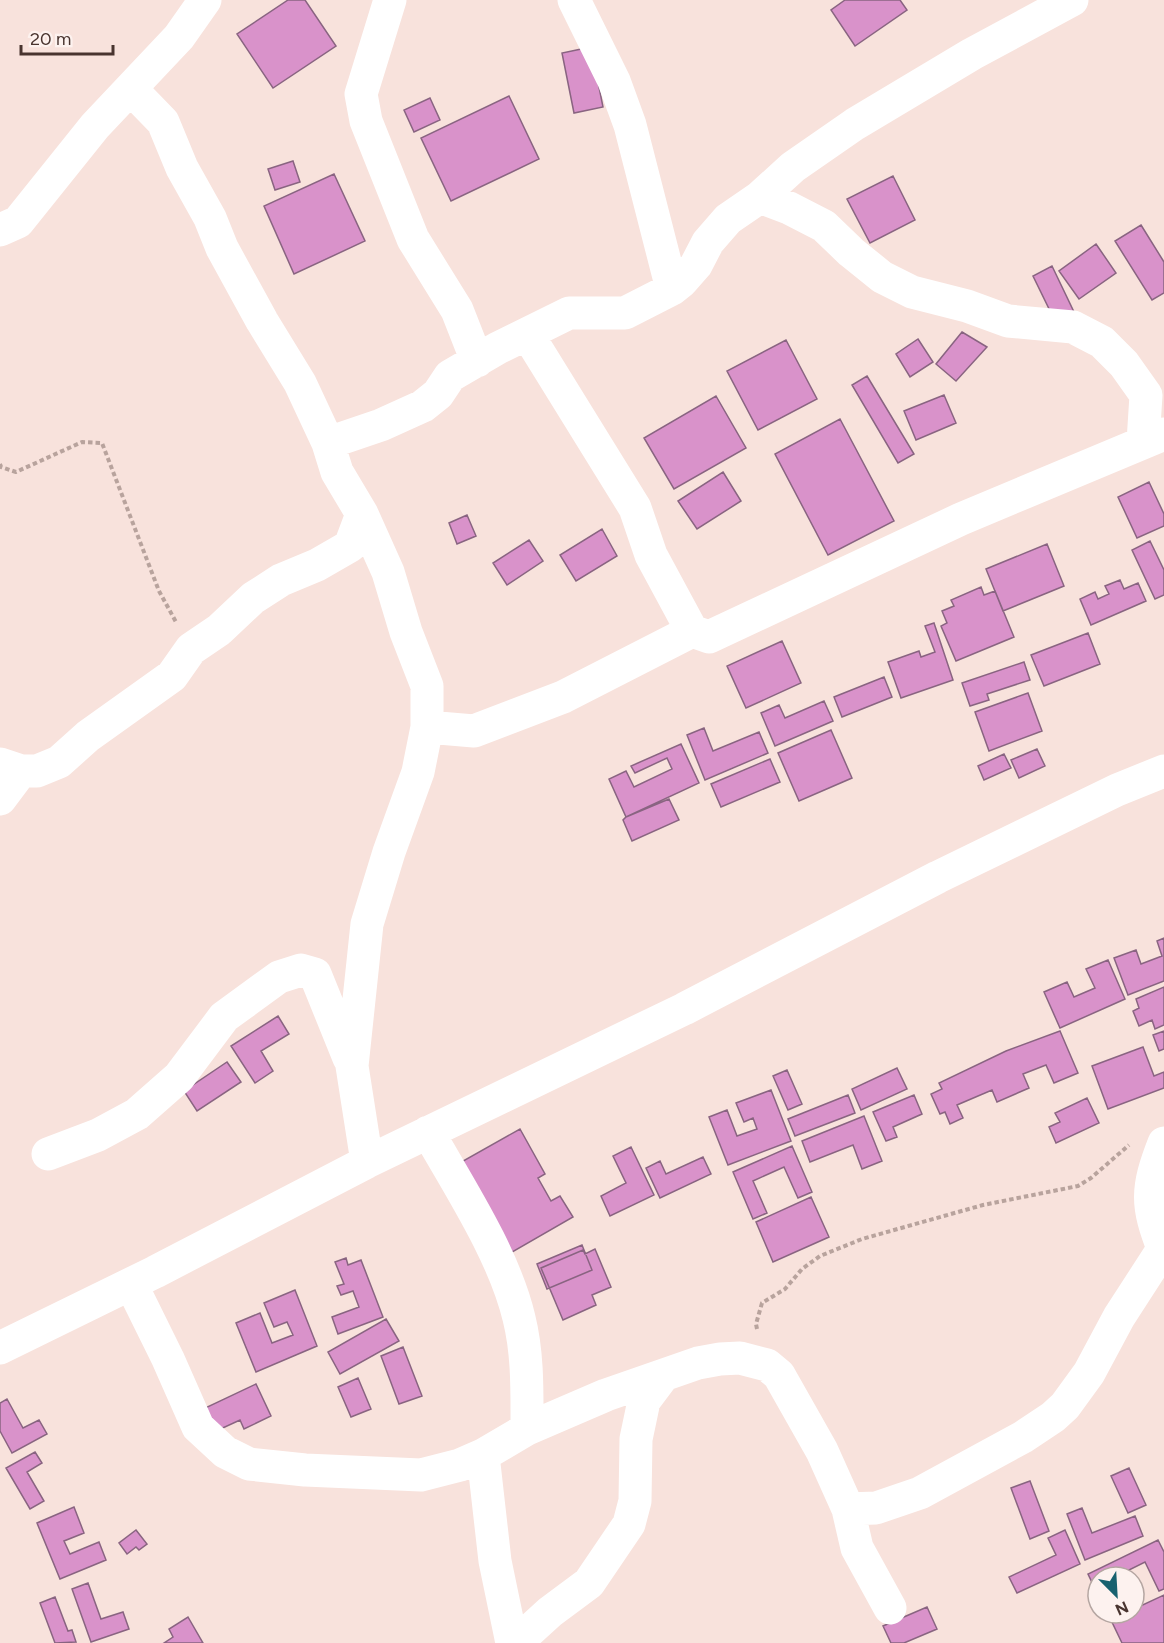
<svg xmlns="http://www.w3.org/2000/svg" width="1164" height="1643" font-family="Figtree,sans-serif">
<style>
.building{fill:#d992ca;stroke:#896481;stroke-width:1.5}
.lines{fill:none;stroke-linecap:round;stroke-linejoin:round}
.path{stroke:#b8a39d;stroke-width:4;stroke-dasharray:4.5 3;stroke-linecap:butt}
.minor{stroke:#fff;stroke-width:33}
</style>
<rect width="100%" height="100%" fill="#f8e2dc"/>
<path class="building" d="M288,0h17l31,46 -63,42 -36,-54z
M845,0h55l7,10 -52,36 -24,-36z
M591,47l12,60 -29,6 -12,-60z
M509,96l30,63 -88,42 -30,-63z
M430,98l10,22 -26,12 -10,-22z
M293,161l7,21 -25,8 -7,-21z
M334,174l31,67 -71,33 -30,-68z
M893,176l22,44 -45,23 -23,-44z
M1141,225l23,37v31l-12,7 -37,-59z
M1096,244l20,29 -37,26 -20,-28z
M1052,266l22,46 -19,9 -22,-45z
M962,332l25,15 -31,34 -20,-17z
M918,339l15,23 -23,15 -14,-23z
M786,340l31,59 -59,31 -31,-59z
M867,376l47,78 -16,9 -46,-78z
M944,395l12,28 -40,17 -12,-29z
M716,396l30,52 -72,41 -30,-51z
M840,419l54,102 -66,34 -53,-101z
M723,472l18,29 -44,28 -19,-28z
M1149,482l15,32v12l-27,12 -19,-41z
M467,515l9,21 -19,8 -8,-21z
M602,529l15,27 -41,25 -16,-26z
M529,540l14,21 -36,24 -14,-22z
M1150,541l14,29v25l-9,4 -23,-49z
M1047,544l17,42 -61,25 -17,-42z
M1120,580l4,9 14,-6 8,18 -55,24 -11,-26 15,-7 3,7 11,-5 -4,-8z
M981,587l3,8 11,-4 19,46 -58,24 -15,-35 6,-3 -5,-12 12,-5 -3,-6z
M934,623l19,57 -52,18 -13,-36 31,-11 2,6 14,-5 -10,-26z
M1088,633l12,31 -56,22 -13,-31z
M782,641l19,42 -55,25 -19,-42z
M1024,662l6,18 -43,14 2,6 -19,6 -8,-23z
M884,677l8,20 -50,20 -8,-20z
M1028,693l14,38 -53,20 -14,-39z
M824,701l9,20 -58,25 -14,-33 18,-8 6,13z
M704,728l9,23 46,-19 9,21 -63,27 -18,-45z
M831,730l21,48 -53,23 -21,-48z
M681,744l18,39 -73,34 -17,-38 17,-8 8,16 38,-18 -5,-11 -32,15 -4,-7z
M1037,749l8,17 -26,12 -8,-18z
M1004,754l7,14 -27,12 -6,-14z
M770,759l10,23 -59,25 -10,-23z
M669,799l10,21 -47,21 -9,-21 3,-3z
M1164,938v43l-36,14 -14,-37 22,-8 5,14 21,-8 -5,-15z
M1108,960l17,39 -65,29 -16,-36 23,-10 7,15 21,-9 -9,-19z
M1164,987v38l-9,4 -3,-9 -13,6 -6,-15 6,-3 -3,-9z
M278,1016l11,18 -28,17 12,20 -18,12 -24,-37z
M1060,1031l18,42 -24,10 -8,-18 -23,9 6,14 -32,14 -5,-12 -35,15 6,13 -13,6 -5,-12 -5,2 -9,-20 11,-5 -3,-6 67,-32z
M1164,1031v18l-5,2 -6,-16z
M1143,1047l11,29 10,-4v16l-56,21 -16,-43z
M227,1062l14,20 -44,29 -13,-20z
M897,1068l10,21 -46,21 -9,-21z
M787,1070l15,34 -14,6 -15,-34z
M771,1090l20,51 -63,24 -19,-48 18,-7 10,26 20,-7 -4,-11 -9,4 -8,-19z
M848,1095l7,18 -60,23 -7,-17z
M914,1095l8,19 -29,13 4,10 -11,4 -13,-29z
M1087,1098l12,25 -43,20 -7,-16 11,-5 -5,-9z
M864,1116l18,45 -20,8 -9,-24 -43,17 -8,-21z
M520,1129l25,45 -7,4 13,23 9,-5 13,21 -66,38 -51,-90z
M792,1146l20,46 -14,6 -14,-31 -31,14 14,32 -14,6 -20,-47z
M631,1147l23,48 -44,21 -9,-20 25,-13 -13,-27z
M703,1157l8,17 -51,24 -14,-30 14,-7 6,13z
M811,1197l18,40 -56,25 -17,-40z
M582,1245l10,25 -45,19 -10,-25z
M595,1249l16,38 -19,8 4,10 -33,15 -22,-52 42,-18 2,4z
M346,1258l2,7 13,-5 22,57 -45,17 -6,-17 27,-10 -6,-16 -12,4 -4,-9 7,-2 -9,-22z
M295,1290l22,56 -61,26 -20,-49 24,-10 12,30 21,-8 -6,-13 -13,5 -10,-24z
M386,1319l13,22 -59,33 -12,-22z
M403,1347l19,49 -23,8 -18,-48z
M358,1378l13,31 -20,8 -13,-30z
M256,1384l15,32 -27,13 -4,-9 -26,12 -11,-23z
M7,1399l16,29 16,-8 8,14 -35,19 -12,-22v-28z
M35,1452l7,11 -15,9 17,29 -14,8 -24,-41z
M1129,1468l17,37 -18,8 -17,-37z
M1030,1481l19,50 -19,8 -19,-51z
M74,1507l10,26 -20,8 6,13 29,-12 7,18 -46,19 -23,-56z
M1082,1508l10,25 43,-17 8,20 -58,24 -18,-46z
M136,1530l11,14 -8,6 -3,-3 -9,7 -8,-11z
M1065,1530l15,34 -63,29 -8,-16 47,-22 -8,-17z
M1158,1540l6,12v37l-5,2 -14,-29 -30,15h-17v18l-10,-21z
M88,1583l13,36 22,-7 6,17 -38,13 -19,-53z
M1164,1595v48h-42l-11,-23 15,-7h8v-4z
M55,1597l13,34 4,-1 4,12 -21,1 -15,-40z
M927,1607l10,22 -33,14h-13l-8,-17z
M188,1617l15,26h-39l9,-6 -4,-8z"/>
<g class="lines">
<path class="path" d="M0,464l1,3 15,5 66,-30 20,1 57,148 17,31
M757,1329l-1,-5 6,-21 23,-14 17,-20 18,-13 42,-17 121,-34 95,-19 13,-8 38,-33"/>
<path class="minor" d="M390,0l-29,94 5,27 47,118 44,71 20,51
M574,0l40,81 16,44 42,164
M131,89l32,33 19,46 28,50 12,30 40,73 38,62 28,60 9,29 25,42 26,58 18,60 21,54v41l-9,45 -29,80 -22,72 -15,142 15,96
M760,197l29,11 35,18 27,26 31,25 30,15 55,14 41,15 65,6 29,15 22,22 22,31 -3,47
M0,230l18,-8 77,-96 84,-89 26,-37
M528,335l107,173 16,47 41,76 17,6 252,-118 203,-85
M328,443l53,-18 42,-19 15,-12 12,-18 48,-28 71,-35h56l47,-24 10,-8 14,-16 12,-23 20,-23 32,-22 33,-30 62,-43 117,-70 100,-54
M427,727l47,4 89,-34 129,-66
M0,764l21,7h16l22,-9 29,-26 84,-60 19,-27 28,-19 34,-32 28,-18 36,-15 33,-19 12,-32
M0,799l21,-28
M428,1132c32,56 76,123 91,186 9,36 8,74 8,111
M1164,1143c-18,46 -18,62 0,108
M48,1154l50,-19 39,-21 42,-37 45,-60 55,-40 22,-7 14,4 34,84
M131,1284l37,75 30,68 27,25 24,12 56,6 116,5 39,-10 23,-10 44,-26 79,-34 92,-32 22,-4 20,-1 27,7 12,10 43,76 26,58 9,39 33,60
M0,1348l155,-76 212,-110 317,-153 254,-132 179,-87 47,-19
M483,1455l12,106 17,82
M848,1509l28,-1 44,-15 103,-56 30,-20 12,-11 24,-33 30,-56 44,-68
M516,1643l34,-31 39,-29 40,-59 6,-23 1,-62 8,-38 18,-24"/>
</g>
<g transform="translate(1116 1595) rotate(156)"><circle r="28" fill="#fdf2ef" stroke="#b5a6a2" stroke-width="1.5"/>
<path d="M0-4.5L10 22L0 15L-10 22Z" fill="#18616f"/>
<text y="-9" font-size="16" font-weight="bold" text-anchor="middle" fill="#49342f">N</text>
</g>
<path d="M21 45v9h92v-9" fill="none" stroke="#49342f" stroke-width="3"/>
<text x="30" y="45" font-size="18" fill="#49342f" stroke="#fdf2ef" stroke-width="4.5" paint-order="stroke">20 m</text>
</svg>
